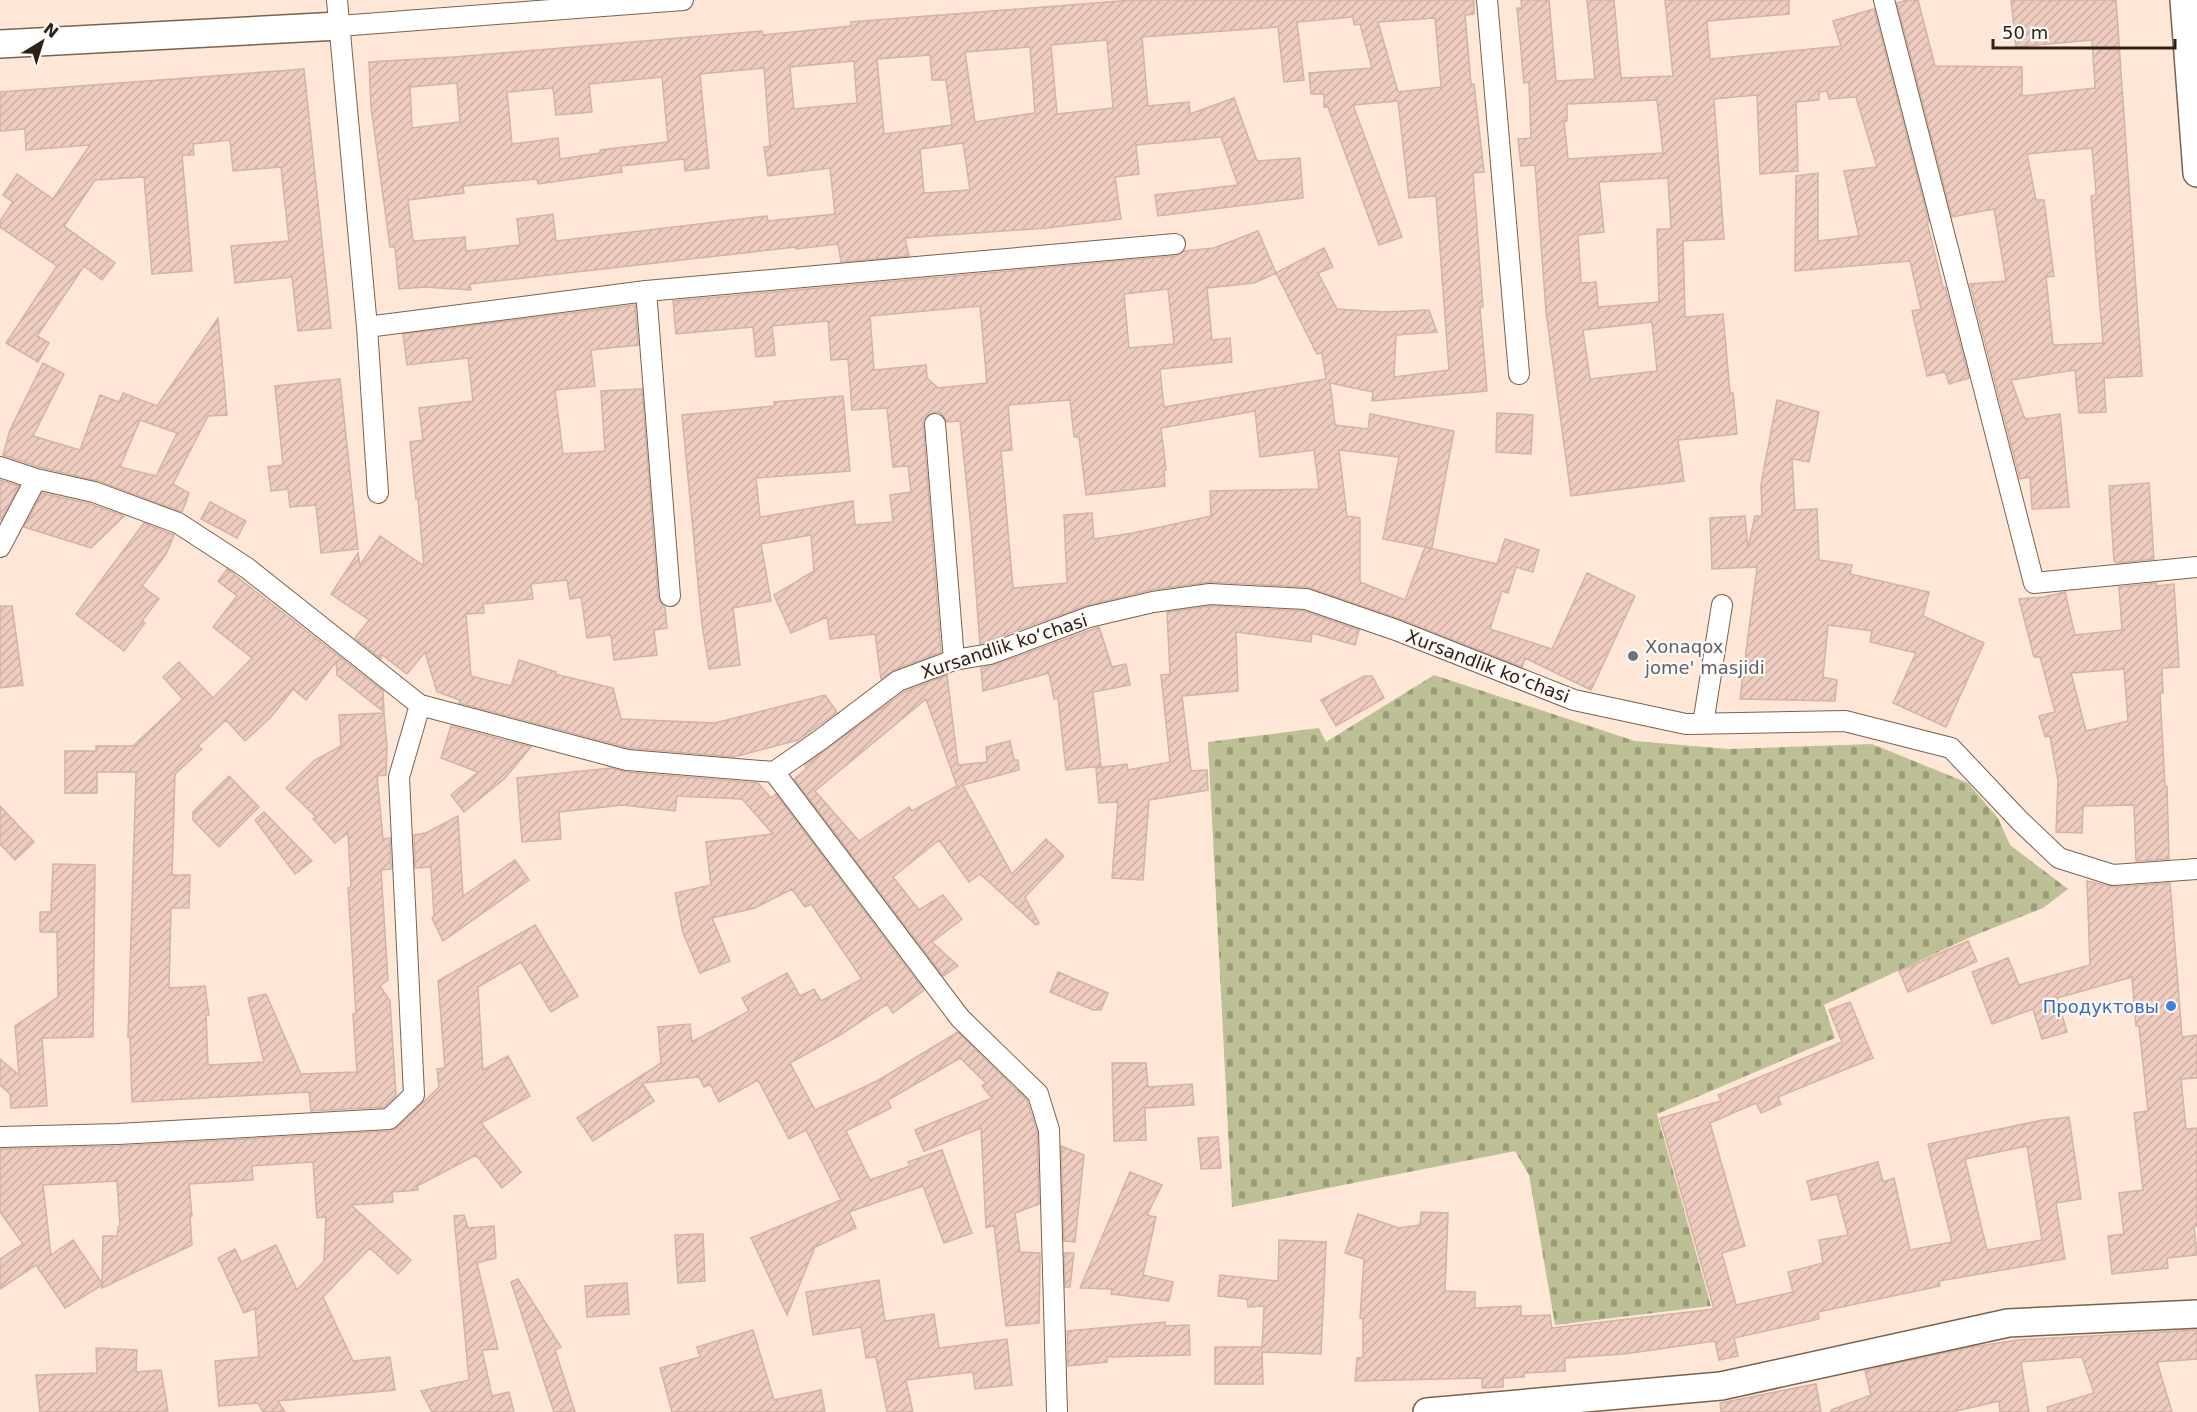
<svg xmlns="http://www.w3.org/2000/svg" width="2197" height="1412" font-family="'DejaVu Sans',sans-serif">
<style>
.cemetery{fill:url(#cemetery-stones)}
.building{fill:url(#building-hatch);stroke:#d4b2a6;stroke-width:1.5;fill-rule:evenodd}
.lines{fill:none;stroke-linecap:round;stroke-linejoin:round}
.street-casing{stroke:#7a624e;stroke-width:22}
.secondary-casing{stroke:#7a624e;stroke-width:30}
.street{stroke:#fff;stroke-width:20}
.secondary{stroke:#fff;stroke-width:27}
.worship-dot{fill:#6b7280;stroke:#fef8f4;stroke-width:2}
.shop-dot{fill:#3f7fe0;stroke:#fef8f4;stroke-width:2}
.labels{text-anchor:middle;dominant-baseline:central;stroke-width:4.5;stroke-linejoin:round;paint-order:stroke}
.street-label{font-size:18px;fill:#2c2119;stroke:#fef8f4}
.worship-label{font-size:18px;fill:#5b616d;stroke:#fef8f4;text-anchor:start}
.shop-label{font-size:18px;fill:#366cbe;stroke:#fef8f4;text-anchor:end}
</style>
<defs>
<pattern id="cemetery-stones" width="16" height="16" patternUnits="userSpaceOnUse" patternTransform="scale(1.5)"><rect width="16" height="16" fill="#bdc094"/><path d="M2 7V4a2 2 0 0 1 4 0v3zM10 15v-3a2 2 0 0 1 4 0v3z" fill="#9a9c78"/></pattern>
<pattern id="building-hatch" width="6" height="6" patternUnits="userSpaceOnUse" patternTransform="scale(1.5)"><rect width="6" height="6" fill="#eeccbf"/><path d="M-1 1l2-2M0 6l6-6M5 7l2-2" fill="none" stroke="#ccafa4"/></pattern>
</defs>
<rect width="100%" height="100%" fill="#fee7d6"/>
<path class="cemetery" d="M1434,675l201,66 94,8 143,-5 96,39 30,35 12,27 58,44 -25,19 -70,28 -149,69 11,33 -178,76 54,192 -156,19 -26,-150 -14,-24 -283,56 -24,-465 111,-14 7,14z"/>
<path class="building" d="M1133,0h341v14l-9,1 6,69h3l10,88 -11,1 10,134h-3l7,84 -115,10 1,-9 -43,-9 3,22 -5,1 5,1 2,18 33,4 2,-15 84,17 -22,117 -7,-1 72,17 8,-25 34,11 -6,22 -17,-5 -8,26 -6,-2 -12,38 62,20 35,-76 48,23 -44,94 -66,-32 -3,9 -122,-48 -93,-32 -97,-5 -59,8 -66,16 -105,38 -9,-117 -11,-106 -13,1 -6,-9 -6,-1 -7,3 -5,8 18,229 -47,18 -13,9 -6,-45 -45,5 -3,-22 -36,16 -17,-38 40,-24 -3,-36 -50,9 10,57 -38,7 7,57 -31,4 -7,-45 -20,-209 92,-9v-4l69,-6 7,75 -94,7 4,39 93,-16 2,24 38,-3 -3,-27 21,-3 -3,-26 -15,1 -6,-59 -35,2 -4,-51 -17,1 -3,-39 -56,5 3,29 -19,2 -3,-30 -77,7 -3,-33 503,-45 8,-5 30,-3 44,-17 18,42 48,-25 9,19 -15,6 19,36 46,3 46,-2 8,22 -41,3 -2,42 55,-7 -13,-174 -27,2 -11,-97 -45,4 49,132 -23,8 -51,-138h-4v-13h-13l-2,-21 63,-5 -12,-44 -6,1 -1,-8 -56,5 7,58 -20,2 -6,-55 -136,10 6,69 41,-4 1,12 44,-16 23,63 43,-3 3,40 -145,18 -3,-21 83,-10 -17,-48 -85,8 3,29 -24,3 6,42 -74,9 -142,10 4,18 -68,6 -3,-18 -42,5v-2l-326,37 1,6 -46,-3 -26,2 -4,-42h-5l-19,-140 -2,-45 85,-5 308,-26 1,4 88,-9v-4zM1435,18l6,69 -43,5 -20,-70zM1107,40l6,68 -56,6 -6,-69zM1030,47l5,66 -60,9 -10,-70zM930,55l2,25h14l6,45 -68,9 -7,-75zM854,61l3,42 -63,6 -4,-42zM764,68l6,78 -6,1 4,29 62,-8 5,46 -67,7 -1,-5 -211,25 -3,-27 -36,5 3,26 -54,6 -1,-14 -52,4 -5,-41 56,-7 -1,-7 74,-7 1,5 84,-12 -1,-6 63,-7 1,12 24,-3 -9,-94zM662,77l6,65 -68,8v3l-40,6 -2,-21 -46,6 -5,-52 46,-4 3,27 36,-3 -3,-28zM457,83l3,39 -48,6 -2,-41zM963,143l7,47 -46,3 -4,-44zM1276,273l41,81 5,-1 4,26 -162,28 -4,-38 72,-7 -2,-24 -18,2 -5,-52 47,-5zM1168,289l6,55 -45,4 -5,-54zM980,306l7,77 -49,5 -11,-10 -1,-13 -52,5 -4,-54zM1070,400l4,37h5l7,58 79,-9 -1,-16h2l-5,-42 94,-17 5,46 54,-7 5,39 -109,2 1,25 -78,17 -39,6 -2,-26 -28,2 3,68 -54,5 -12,-137 11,-1 -4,-45zM1339,450l60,7 -16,82 42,8 -20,53 -45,-18v-64l-13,-2z
M1521,0h28l7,81 39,-2 -8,-79h27l7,78 52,-2 -8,-76h124v14l-82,7 3,38 131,-13 -8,-25 41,-12 55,213h-2l16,65h2l24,91 -20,6 -4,-12 -18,4 -15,-65 9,-2 -11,-48 -115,10 1,-95 22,-3v68l41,-5 -15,-65 33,-4 -21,-70 -27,2 -2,-8 -8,1v8l-23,2 2,69 -38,3 -3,-79 -43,4 10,140 -41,2 2,76 38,-3 7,79h3l4,41 -59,6 6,41 -113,15 -25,-185 -11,-146 -14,1 -3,-27 13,-1 -2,-56 -5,1 -7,-75h5zM1657,100l6,53 -95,6 -4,-38h3v-17zM1668,178l3,51h-14l2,73 -61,5 -2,-25 -15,1 -3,-48 26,-3 -5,-50zM1652,322l5,49 -67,8 -7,-49z
M1907,0h11l17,66 87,1v29l73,-8 -3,-48 -76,7 -5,-47h105l26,376 -38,2 2,34 -27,1 -4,-43 -64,10 14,39 35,-5 9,93 -37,2 -2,-32 -10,2 -50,-195 36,-3 -12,-72 -42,8 -55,-214zM2092,148l4,44v3l-5,1 12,147 -50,2 -7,-68 8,-1 -10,-76h-8l-9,-46z
M304,69l27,259 -33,3 -6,-54 -57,6 -4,-37 58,-5 -8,-74 -48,4 -3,-31 -37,4 1,11h-12l10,116 -40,3 -8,-97 -49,3 -31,46 51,37 -13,17 -18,-14 -47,70 12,7 -11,19 -32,-19 51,-77 -57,-39v-6l13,-19 -10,-7 14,-21 36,25 37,-54 -64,5 -1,-21 -25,2v-39z
M635,305l3,40 -47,5 4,36 -40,4 8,64 42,-3 -4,-60 41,-2 16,208 3,6 4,4 2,21 -13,2 3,25 -43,5 -3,-25 -24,3 -6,-41 -11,2 -3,-19 -36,4 2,15 -50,5 1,9 -18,1 5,62 40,10 8,-26 37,12 -1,2 58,14 8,31 94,4 110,-28 12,17 -39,28 -64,17 -105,-9 -170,-45 1,-3 -23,-8 -12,-40 -18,22 -26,-20v5l-26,-21 14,-18 -38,-26 27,-41 2,12 20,-29 44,30 -6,-67h-2l-6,-57 13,-2 -4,-32 54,-7 -5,-43 -61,7 -4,-31z
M218,318l9,97 -19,1 -35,68 16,9 -7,19 -84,-31 -59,-14 -36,-12 7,-25 33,-67 21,11 -31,62 47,14 20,-55 19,7 4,-9 34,13zM140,420l37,13 -21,43 -36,-9z
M340,379l18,170 -37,4 -5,-48 -26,2 -2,-18 -17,2 -3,-24 15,-2 -8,-79z
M1777,400l42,12 -10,50 -17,-3 3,51 22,-1 2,51 33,5 -2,9 79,18 -6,24 61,27 -38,84 -53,-24 23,-50 -46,-11 2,-11 -44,-6 -5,52 14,3 -2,21 -95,-2 17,-132 -45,2 -2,-51 35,-2 3,32 7,-32h7l-1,-32z
M1497,413l36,2 -2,39 -35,-2z
M0,480l19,6 -18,34h-1z
M2149,483l5,76 -36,4 -4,-2 -5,-75z
M42,493l49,11 33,12 -33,32 -67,-21z
M210,502l36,19 -9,17 -36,-19z
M144,523l30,12 -8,19 -24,32 17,13 -17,22 3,2 -21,28 -48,-37z
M227,569l156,122 1,21 -47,-37 -1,-13 -30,38 -13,-11 -22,28 -26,24 -19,-21 -28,26 4,3 -27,25 -3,101h18l-1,33h-18l-2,80 36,-2 4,29h-3l2,50 56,-3 -16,-64 18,-4 35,80 56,-2 -4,-58h3l-8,-126 3,-1 -3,-54 -13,10 -22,-24 3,-2 -30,-29 29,-28 26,-14 -2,-31 45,-2 3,33 -1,29 -9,1 6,63 7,-1 1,31 -10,1 7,110 -8,6 10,15 6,94 -12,12 -73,4 -2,-19 -177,10 -2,-65h-2l8,-265h-39v21h-32v-42h31v-5h37l50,-47 -20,-22 16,-15 34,36 39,-40 -39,-31 24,-31 -19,-15z
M2156,583v3l18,-2 5,83 -17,1 1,25h-3l5,93h2l2,73 -33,2 -2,-56 -51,1 -1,27 -26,-1 2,-51 -8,-45 -5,1 -6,-21 16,-4 -15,-55h-6l-15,-58 25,-2 21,-5 10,43 47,-5 -3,-43zM2124,669l4,52 -42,10 -15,-58z
M0,606h12l11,79 -23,3z
M1211,606l93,5 55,19 -4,15 -43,-12 -1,9 -75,-10 2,59 -56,5 9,75 16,-1 1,20 -59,10 -6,80 -31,-2 6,-76 -19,1 -3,-35 31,-4 1,6 42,-8 -9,-87 9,-1 -3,-62z
M1099,627l13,40 14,-3 4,21 -37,7 8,74 -35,4 -8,-72 -4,1 -5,-26 -66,18 -2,-23 13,-3z
M947,675l11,90 29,-3 -1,-15 24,-6 4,19h4l1,10 -56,15 49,89 34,-35 18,17 -39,41 14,26 -3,2 -56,-51 -11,8 -30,-42 -46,37 26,33 24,-15 19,24 -30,23 26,24 -15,10 -149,-197 12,-10 -1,-4 99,-73zM926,699l31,87 -45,25 -3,-4 -50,34 -44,-50z
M1364,676h8l12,22 -48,28 -15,-26z
M451,726l80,21 -26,31 -41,34 -13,-17 27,-23 -37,-14z
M611,768l15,4 132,11 13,15 5,-4 148,196 -31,23 -6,-9 -47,31 -50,28 25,47 62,-29 81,-49 69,68 10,32 2,72 -24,9 5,39 20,1 -1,70 -33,3 -12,-101 -8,3 -5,-100 -57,23 -9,-21 77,-32 -10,-12 4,-3 -26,-25 -72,42 3,8 -45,23 24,49 40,-14 -2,-4 34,-12 30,83 -28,10 -21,-57 -74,26 7,16 -41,19 -28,68 -36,-77 90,-38 -35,-70 -17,9 -31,-59 -39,22 -9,-18 -6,3 -5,-10 -57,6 12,18 -61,40 -16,-23 84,-55 -3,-36 32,-3 2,18 57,-31 -7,-13 45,-25 13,23 14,-7 7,12 41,-22 -51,-75 -6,3 -13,-18 -37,19 -43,10 18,43 -30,12 -17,-40 -8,-40 36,-8 -5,-43 67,-8 -31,-35 -65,-3 -2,15 -52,-6 -64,7 2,27 -39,3 -5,-64z
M229,776l30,31 -40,40 -26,-27v-8z
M0,806l34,36 -19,18 -15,-16z
M264,812l48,49 -17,13 -40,-54z
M458,816l5,80 52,-36 14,20 -86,61 -11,-23 2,-2 -3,-49 -16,1 -1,-33 12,-2z
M53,864l42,1 -2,172 -51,1 5,68 -36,2 -1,-14 -10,-9v-26l19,16 -4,-49 43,-29 -1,-65h-17v-20h11z
M2087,881l26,6 57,-4 12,154 15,-2v43l-16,1 5,50 11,-1v98h-3l3,29 -30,3 1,10 -56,6 -4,-38 16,-2 -5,-41 24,-3 -9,-77 14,-2 -9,-85h-3l-4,-49 -75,21 10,34 -25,7 -9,-30 -41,15 -20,-52 36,-14 11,27 71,-20z
M535,925l43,71 -27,16 -30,-50 -43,25 5,83 25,-14 22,40 -49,27 40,49 -19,16 -26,-33 -59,31 1,4 -26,2 1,10 -42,3 60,55 -13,14 -28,-26 -47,49 30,64 37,-4 5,33 -117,11 7,11h-22l-5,-9 -39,3 -4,-45 44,-4 -4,-49 -11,5 -26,-55 17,-9 6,13 35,-17 21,45 27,-29 2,-44 -9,1 -4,-56 -61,4 1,14 -64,4 3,32h-2l2,29 -90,43v-3l-37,23 -29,-43 -36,24v-30l23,-15 -23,-32v-63l119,-3 271,-15 7,-3 42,-41 -2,-18 8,-1 -7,-87zM117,1181l3,45 -2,1 -1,9h-14l-1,47 -29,-43 -22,15 -8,-70z
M1968,941l9,20 -69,31 -9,-21z
M1058,972l50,21 -7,17h-8l-43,-18z
M1850,1002l23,56 -95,39 3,7 -20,9 -5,-10 -46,20 35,123 -23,7 14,52 57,-13 -5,-20 35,-9 -4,-23 29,-5 -11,-41 -25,6 -5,-19 71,-19 5,20 11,-4 16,72 42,-8 -24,-98 115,-24 26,-3 12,82 -25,4 9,56 -126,22 1,5 -122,26 1,7 -85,19 4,18 -19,4 -4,-19 -91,13 -59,4v13l-41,2v4l-21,1v9l-21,1v-10l-127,3 2,-23 6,-1v-38l-3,-1 4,-59 -19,-6 13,-39 41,14 21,-3 1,-13 27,1 -3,78 30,1v16l46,-2v10l29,-1 2,13 162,-19 -54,-191 61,-17 -3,-6 124,-53 -13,-32zM2027,1146l15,94 -55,10 -22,-91z
M1112,1063h34l2,24 44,-3 2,21 -49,3 1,32 -32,1z
M1218,1137l3,31 -20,1 -3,-31z
M1061,1146l23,9 -9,87 -11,-1z
M1130,1172l32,13 -15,30 9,2 -13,58 30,7 -4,19 -58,-7 1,-5 -32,-1z
M464,1215l4,13 26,-2 2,32 -19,5 21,86 -16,1 10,46 17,-4 5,20h-82l-11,-21 48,-11 -15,-164z
M703,1234l2,47 -27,2 -3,-48z
M1279,1240l47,2 -5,112 -59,-2 1,32h-48v-37h47v2l2,-43 -16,1 -1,-8 -29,-3 2,-21 58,6z
M1064,1253h10l-4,34h-5z
M518,1279l43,68 -6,3 20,62h-21l-43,-130z
M879,1280l6,41 49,-7 5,34 68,-9 5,46 -37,4 -2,-17 -67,8 7,32h-26l-11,-55 -10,1 -5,-31 -48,8 -7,-43z
M627,1283l2,31 -42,3 -2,-31z
M1165,1322v4l24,-1 1,30 -83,2v5l-39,4 -1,-35z
M753,1330l21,70 47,-10 4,22h-153l-12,-44 40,-11 -3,-10z
M2197,1330v29l-40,3 15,50h-124l-1,-5 47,-14 -12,-36 -61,5 8,50h-29l-1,-11 -47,11h-121v-2l40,-15 -6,-24 23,-6 83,-18 47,-7z
M96,1348l41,2 -1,22 25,-2 7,42h-128l-4,-37 61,-2z
M1816,1384l5,28h-100l-1,-9z"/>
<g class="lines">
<defs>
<path id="street" d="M337,0l30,327 11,166
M1487,0l32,374
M1884,0l150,583 163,-16
M339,26l344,-26
M646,291l24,305
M367,327l279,-36 529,-47
M935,424l19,236
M0,467l36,12 58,13 84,31 69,45 173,137 207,55 147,12 186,246 78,76 11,36 8,282
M0,547l36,-68
M1703,724l19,-119
M774,772l46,-32 78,-59 56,-21 36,-6 99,-37 64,-15 57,-8 96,5 90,31 178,70 112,24 159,-3 106,27 69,73 39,37 54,17 84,-6
M0,1137l118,-3 271,-15 25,-24 -15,-318 21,-72"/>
<path id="secondary" d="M2184,0l13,173
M0,44l339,-18
M1427,1412l294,-26 287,-63 189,-9"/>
</defs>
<use href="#street" class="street-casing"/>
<use href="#secondary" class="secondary-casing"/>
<use href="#street" class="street"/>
<use href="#secondary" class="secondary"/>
</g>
<circle class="worship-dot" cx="1633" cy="656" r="6"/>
<circle class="shop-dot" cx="2171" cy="1006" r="6"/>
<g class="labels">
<g class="street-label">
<text transform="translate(1004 646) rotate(-18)">Xursandlik koʻchasi</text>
<text transform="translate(1488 666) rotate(21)">Xursandlik koʻchasi</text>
</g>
<g class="worship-label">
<text x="1645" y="646">Xonaqox<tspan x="1645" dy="21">jome' masjidi</tspan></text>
</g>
<g class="shop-label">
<text x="2159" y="1006">Продуктовы</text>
</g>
</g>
<g transform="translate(42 42) rotate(38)" stroke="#fef8f4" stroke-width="4.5" paint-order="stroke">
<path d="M0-4.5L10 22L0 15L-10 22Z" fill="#2c2119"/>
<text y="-9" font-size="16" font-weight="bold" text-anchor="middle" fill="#2c2119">N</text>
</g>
<path d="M1993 39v9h182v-9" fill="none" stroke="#2c2119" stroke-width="3"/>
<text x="2002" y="39" font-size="18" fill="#2c2119" stroke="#fef8f4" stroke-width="4.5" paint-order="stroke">50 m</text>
</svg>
